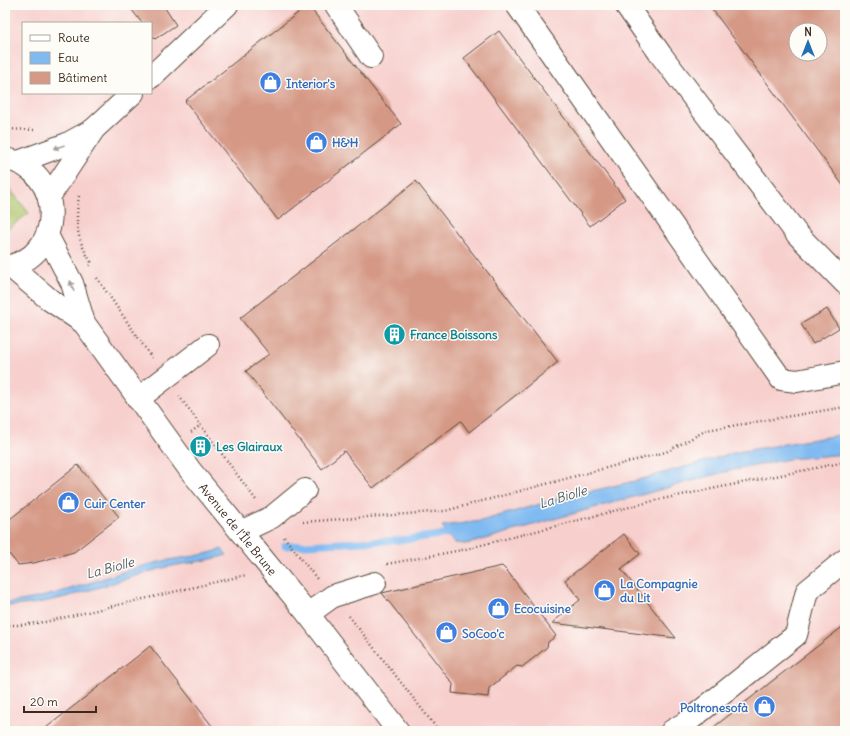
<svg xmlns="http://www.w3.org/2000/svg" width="850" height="736" font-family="Delius,sans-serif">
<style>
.built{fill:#f7d0ce;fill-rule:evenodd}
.green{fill:#aac267;stroke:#727642}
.water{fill:#7fbaf1;stroke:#5d7288}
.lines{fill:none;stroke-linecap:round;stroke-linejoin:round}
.stream{stroke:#7fbaf1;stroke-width:7}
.building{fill:#d59885;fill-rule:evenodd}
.minor-casing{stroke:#564739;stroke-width:24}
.path{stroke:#564739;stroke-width:2.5;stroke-dasharray:1 3;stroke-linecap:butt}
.minor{stroke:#fff;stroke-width:22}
.oneway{fill:#a79f9a}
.labels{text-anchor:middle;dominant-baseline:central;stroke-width:3;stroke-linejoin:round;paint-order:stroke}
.shop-label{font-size:12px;font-weight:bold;fill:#366cbe;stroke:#fdfcf7;text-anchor:start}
.culture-label{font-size:12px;font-weight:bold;fill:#0d838f;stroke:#fdfcf7;text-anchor:start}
.street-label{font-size:12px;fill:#3b2a1e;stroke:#fdfcf7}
.water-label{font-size:13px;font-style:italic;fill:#535c68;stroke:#fdfcf7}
</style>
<rect width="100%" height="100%" fill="#fdfcf7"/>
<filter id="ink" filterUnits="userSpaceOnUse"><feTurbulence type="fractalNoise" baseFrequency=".025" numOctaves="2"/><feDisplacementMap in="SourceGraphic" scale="8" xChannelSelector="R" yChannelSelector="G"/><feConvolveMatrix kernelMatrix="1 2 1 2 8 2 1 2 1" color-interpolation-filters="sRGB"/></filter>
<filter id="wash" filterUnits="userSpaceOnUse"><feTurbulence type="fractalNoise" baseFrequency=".012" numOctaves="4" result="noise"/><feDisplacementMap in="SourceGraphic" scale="16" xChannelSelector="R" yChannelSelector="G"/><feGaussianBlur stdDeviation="0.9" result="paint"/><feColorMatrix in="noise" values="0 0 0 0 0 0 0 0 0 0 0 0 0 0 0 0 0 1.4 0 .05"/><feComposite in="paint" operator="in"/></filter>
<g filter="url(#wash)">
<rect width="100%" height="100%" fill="#f1ebd5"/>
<path class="built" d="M5,5h840v726h-840zM23,23h128v70h-128zM796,30h24v24h-24z"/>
<path class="green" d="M6,184l23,29 -24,18v-46z"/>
<path class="water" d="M845,434v20l-56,5 -65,13 -163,45 -86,25 -10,2 -10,-1 -13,-17 39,-5 80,-23 74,-17 102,-29z
M222,549l5,6c-22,7 -46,8 -68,14 -48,13 -105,37 -154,37v-3c54,-5 102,-29 154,-41 21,-5 42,-5 63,-13z"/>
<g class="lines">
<path class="stream" d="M285,546l117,-6 53,-7"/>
</g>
<g id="blocks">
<path class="building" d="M128,5h35l13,20 -21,14 -4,-5v-11h-9z
M308,5l93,119 -123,96 -93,-119z
M709,5h136v183zM796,30h24v24h-24z
M499,31l126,168 -35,27 -126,-168z
M416,181l142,181 -89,70 -8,-11 -88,67 -29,-37 -22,18 -76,-98 23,-17 -29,-36z
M827,309l12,19 -26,16 -12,-20z
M78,465l41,52 -45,35 -40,11 -16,2 -13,-16v-26z
M624,534l16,20 -19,15 55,69 -124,-15 28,-23 -15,-20z
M502,566l6,6 48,64 -8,6 -1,5 -12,10 -13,10 -5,-1 -28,22 -1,9 -36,-4 1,-9 -71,-91z
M845,625v106h-136l62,-49z
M150,646l66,85h-174l97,-76z"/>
</g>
</g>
<g filter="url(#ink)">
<use href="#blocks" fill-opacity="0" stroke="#564739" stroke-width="1"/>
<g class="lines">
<defs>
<g id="minor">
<path d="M336,5l35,52"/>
<path d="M517,5l264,374 16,2 48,-9"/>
<path d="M626,5l35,50 136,179 48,49"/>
<path d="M151,77l76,-72"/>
<path d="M5,159c61,10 61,99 0,108"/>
<path d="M18,162l49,-18 24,-13"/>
<path d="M49,197l45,-68 39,-36"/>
<path d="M47,235l25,48 12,40"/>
<path id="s1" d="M10,266l40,34 34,23 106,147 118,144 90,117"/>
<path d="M138,399l70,-54"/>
<path d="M241,532l31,-15 33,-27"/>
<path d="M308,614l25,-18 42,-13"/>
<path d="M672,731l15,-9 109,-87 11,-44 38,-31"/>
</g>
</defs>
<use href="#minor" class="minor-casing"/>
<path class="path" d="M5,129l29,1
M79,196c-4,27 -3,42 12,66l-2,5
M97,278l55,80
M179,396l77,104
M191,432l10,-7
M303,522l142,-11 221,-59 41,-22 138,-23
M284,537l33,42
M387,564l75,-14 195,-50 188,-38
M349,616l90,115
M5,625h15l25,-3 201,-47"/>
<use href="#minor" class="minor"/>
</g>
<defs><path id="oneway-solid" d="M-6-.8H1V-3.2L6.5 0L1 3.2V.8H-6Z"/></defs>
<g class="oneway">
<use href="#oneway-solid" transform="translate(59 147) rotate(160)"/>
<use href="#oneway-solid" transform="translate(72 286) rotate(-109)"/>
</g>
</g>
<defs>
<symbol id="shop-disc" viewBox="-11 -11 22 22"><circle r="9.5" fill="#3f7fe0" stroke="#fdfcf7"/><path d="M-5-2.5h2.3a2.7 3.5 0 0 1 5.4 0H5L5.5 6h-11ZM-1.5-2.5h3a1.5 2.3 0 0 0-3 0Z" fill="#fff"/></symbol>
<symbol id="building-disc" viewBox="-11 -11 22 22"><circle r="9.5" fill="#0f9aa8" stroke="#fdfcf7"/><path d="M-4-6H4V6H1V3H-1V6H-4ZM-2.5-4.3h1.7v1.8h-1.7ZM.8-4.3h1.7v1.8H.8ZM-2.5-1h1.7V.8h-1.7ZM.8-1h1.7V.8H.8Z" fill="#fff"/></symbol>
</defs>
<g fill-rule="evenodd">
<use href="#shop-disc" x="258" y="70" width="25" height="25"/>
<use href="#shop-disc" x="304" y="130" width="25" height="25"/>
<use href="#building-disc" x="382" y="322" width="25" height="25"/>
<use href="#building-disc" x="188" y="434" width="25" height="25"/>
<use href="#shop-disc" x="56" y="490" width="25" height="25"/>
<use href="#shop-disc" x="592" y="578" width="25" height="25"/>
<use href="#shop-disc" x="486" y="596" width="25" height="25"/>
<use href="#shop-disc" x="434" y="620" width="25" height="25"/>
<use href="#shop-disc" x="752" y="694" width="25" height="25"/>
</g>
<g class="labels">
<g class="shop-label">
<text x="286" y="83">Interior's</text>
<text x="332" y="142">H&amp;H</text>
<text x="84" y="503">Cuir Center</text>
<text x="620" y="583">La Compagnie<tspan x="620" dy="14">du Lit</tspan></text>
<text x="514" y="608">Ecocuisine</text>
<text x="462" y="633">SoCoo'c</text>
<text x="748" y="707" text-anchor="end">Poltronesofà</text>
</g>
<g class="culture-label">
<text x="410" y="334">France Boissons</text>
<text x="216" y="446">Les Glairaux</text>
</g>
<g class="street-label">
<text stroke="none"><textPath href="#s1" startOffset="351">Avenue de l'Île Brune</textPath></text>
</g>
<g class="water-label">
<text transform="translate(563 497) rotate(-17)">La Biolle</text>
<text transform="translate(110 568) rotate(-15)">La Biolle</text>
</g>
</g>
<rect width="850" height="736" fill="none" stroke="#fdfcf7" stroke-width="20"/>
<rect x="22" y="22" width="130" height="72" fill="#fdfcf7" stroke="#afa8a0"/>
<rect x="30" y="35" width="20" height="6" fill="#ffffff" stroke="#afa8a0"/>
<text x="58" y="42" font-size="12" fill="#3b2a1e">Route</text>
<rect x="30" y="52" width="20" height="12" fill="#7fbaf1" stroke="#afa8a0"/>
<text x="58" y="62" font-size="12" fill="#3b2a1e">Eau</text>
<rect x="30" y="72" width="20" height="12" fill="#d59885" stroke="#afa8a0"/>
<text x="58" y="82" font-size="12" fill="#3b2a1e">Bâtiment</text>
<g transform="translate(808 42)"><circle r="19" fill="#fdfcf7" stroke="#afa8a0"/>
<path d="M0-3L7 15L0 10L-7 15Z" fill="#1f6fb2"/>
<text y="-6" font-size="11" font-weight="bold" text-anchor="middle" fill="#3b2a1e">N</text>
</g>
<path d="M24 706v6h72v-6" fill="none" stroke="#3b2a1e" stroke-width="2"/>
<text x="30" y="706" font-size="12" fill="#3b2a1e" stroke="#fdfcf7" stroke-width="3" paint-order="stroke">20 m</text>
</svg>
